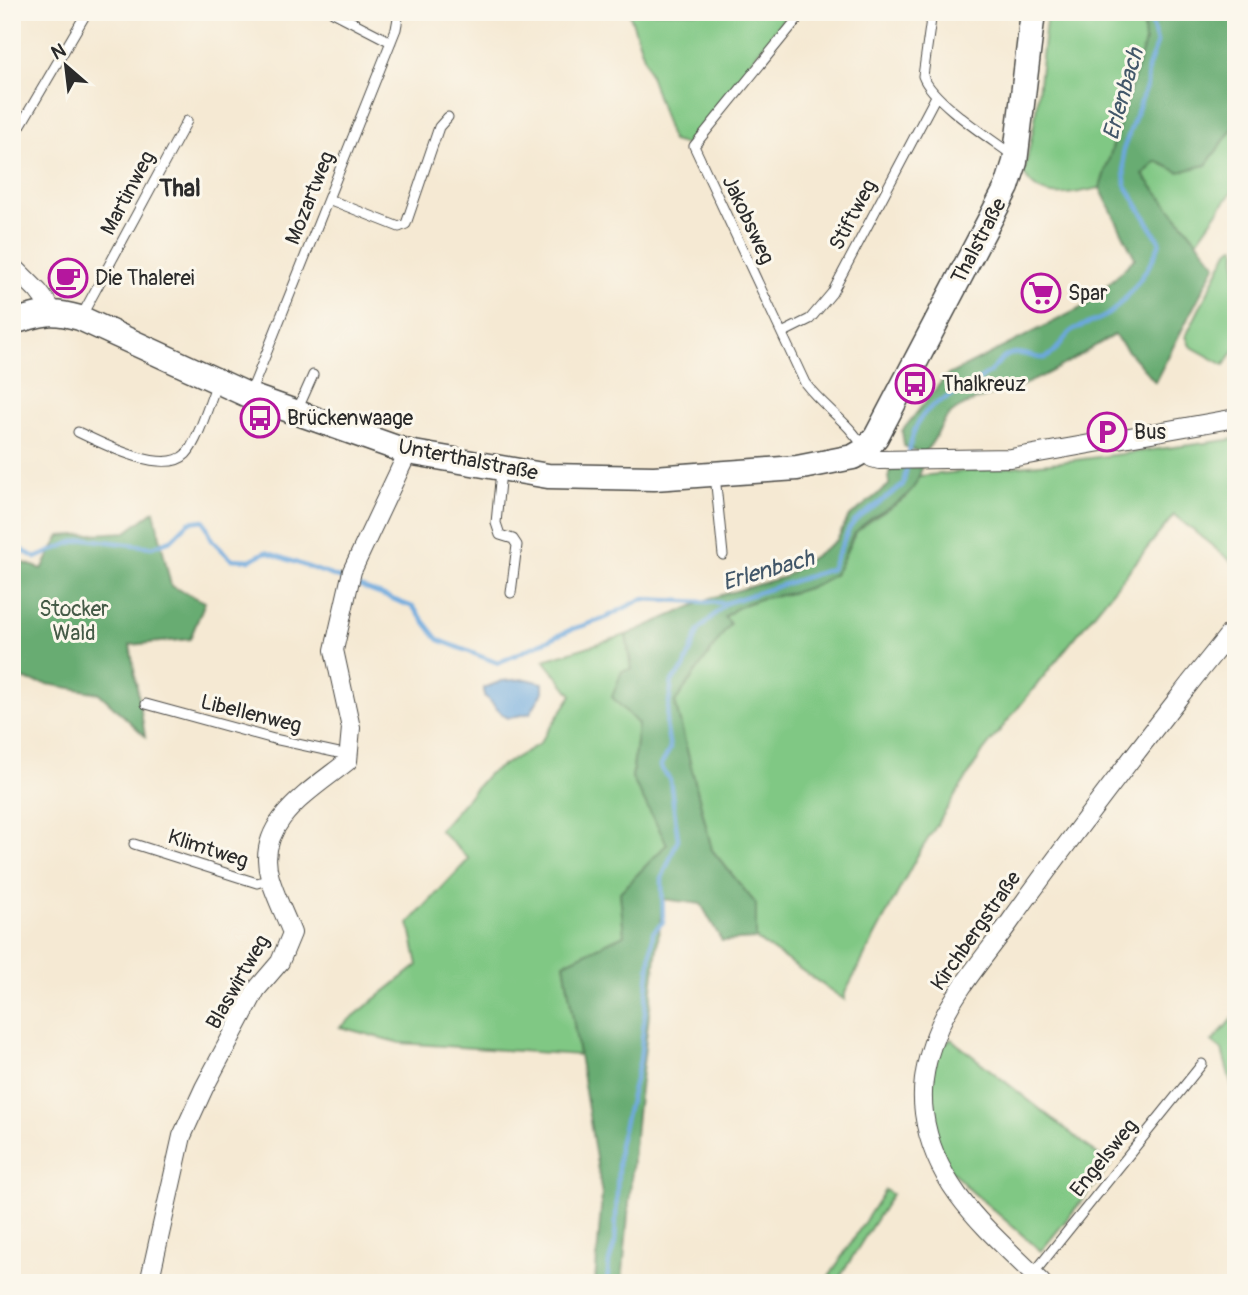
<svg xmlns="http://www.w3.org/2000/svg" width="1248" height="1295" font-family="Pangolin,sans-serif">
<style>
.green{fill:#80c884;stroke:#567a58;stroke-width:2}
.forest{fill:#68ac72;stroke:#4a6c4e;stroke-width:2}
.water{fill:#6ca8dd;stroke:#4c6a84;stroke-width:2}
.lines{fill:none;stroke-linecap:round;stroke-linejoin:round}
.stream{stroke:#6ca8dd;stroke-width:4.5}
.lane-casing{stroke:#494844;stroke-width:11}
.street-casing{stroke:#494844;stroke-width:20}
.secondary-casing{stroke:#494844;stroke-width:27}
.lane{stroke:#fff;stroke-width:9}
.street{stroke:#fff;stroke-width:18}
.secondary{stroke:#fff;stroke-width:24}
.labels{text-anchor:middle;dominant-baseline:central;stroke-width:6;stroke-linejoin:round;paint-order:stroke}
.street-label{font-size:21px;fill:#2b2b2b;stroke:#fbf7ec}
.poi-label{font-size:21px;fill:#2b2b2b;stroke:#fbf7ec;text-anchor:start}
.park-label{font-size:21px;fill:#445a46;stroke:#fbf7ec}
.water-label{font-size:23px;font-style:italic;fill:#425769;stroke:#fbf7ec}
.quarter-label{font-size:24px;font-weight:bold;fill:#2b2b2b;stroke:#fbf7ec}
</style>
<rect width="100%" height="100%" fill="#fbf7ec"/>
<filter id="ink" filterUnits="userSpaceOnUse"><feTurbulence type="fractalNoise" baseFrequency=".0143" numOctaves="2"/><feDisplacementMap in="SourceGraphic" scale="14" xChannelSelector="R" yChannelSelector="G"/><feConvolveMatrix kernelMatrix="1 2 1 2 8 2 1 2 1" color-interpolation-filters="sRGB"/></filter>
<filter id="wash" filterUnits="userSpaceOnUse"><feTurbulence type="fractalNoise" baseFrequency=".00686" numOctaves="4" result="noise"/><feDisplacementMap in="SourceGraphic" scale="28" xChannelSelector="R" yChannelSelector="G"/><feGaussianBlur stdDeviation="1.57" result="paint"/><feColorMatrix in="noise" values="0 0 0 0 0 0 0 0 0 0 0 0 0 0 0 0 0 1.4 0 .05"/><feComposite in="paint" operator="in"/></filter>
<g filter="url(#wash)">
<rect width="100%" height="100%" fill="#f5e9d3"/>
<path class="green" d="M629,12h160l-102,133 -15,-4z
M1047,12h96l2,30 -45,146c-29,5 -58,17 -76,-14l11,-54z
M1236,124v62l-39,55 -54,-65 12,-15 51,4z
M1236,246v102l-12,17 -34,-19 -4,-10 42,-85z
M1236,439v126l-62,-50 -190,235 -68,108 -71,135v7l-89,-61v-35l-44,-54 -37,-148 54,-78 -4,-7 10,-9 27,-10 46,-10 27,-14 21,-42 15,-12 35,-22 14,-22 140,-14z
M626,635l12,89 -6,54 36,66 -48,48 4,43 -60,28 15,92 -179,-12 -60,-16 78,-62 -9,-42 60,-64 -30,-29 49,-56 51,-30 33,-49 -28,-35z
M1236,1014v87l-14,-51 -10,-8z
M951,1039l160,126 -70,86 -73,-63 -22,-23 -16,-33 -3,-46 12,-37z
M885,1190l7,4 -56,89h-11z"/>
<path class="forest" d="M1143,12h93v112l-30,41 -27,7 -23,-11 -13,14 73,89 -61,118 -41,-47c-29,16 -58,37 -89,49 -22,9 -45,12 -66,24 -22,13 -18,29 -36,45l-19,-7 -2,-15 44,-55 141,-71 48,-47 -35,-70 45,-146z
M922,466c-9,43 -42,38 -66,66 -9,11 -13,34 -22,42 -6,6 -17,10 -24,13 -29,13 -59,6 -85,30l5,7 -55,78 37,148 44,54v35l-34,2 -21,-37 -38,-5 -26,215 -15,169h-27l7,-88 -38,-232 60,-28 -4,-43 47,-48 -35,-66 6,-54 -26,-27 10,-26 10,-2 -6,-34 85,-37 73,-21 53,-37 11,-22 41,-33v-14z
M154,511l17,75 34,16 -15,37 -60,6 15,91 -46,-43 -87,-15v-119l30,10 18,-33 66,-4z"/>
<path class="water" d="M526,679l17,4v9l-13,21 -22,5c-10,-5 -14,-15 -24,-22v-8l18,-7z"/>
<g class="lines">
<path class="stream" d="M909,453c8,-58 41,-49 78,-79 9,-6 12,-16 24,-20 13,-4 28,8 36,3 11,-5 16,-20 26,-27 10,-6 24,-8 34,-15 19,-13 46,-50 53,-73l-35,-58 -2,-34 24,-65 1,-17 9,-25 -8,-31
M12,544l24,14 34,-15 16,-4 66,8 19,-7 18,-18 15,-2 8,20 19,19 19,1 16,-8 79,28
M353,584l60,23 26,33 59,23 72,-33 33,-11 39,-20 84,4 105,-34 18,-40 6,-8 48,-36 4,-19
M607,1283l2,-21 6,-20 4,-97 21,-85 13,-128 10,-10 -1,-44 16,-39 -8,-59 -10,-14 10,-17 -4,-25 6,-43 12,-13 15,-38 27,-27"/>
</g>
</g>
<g filter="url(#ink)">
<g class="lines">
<defs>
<path id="lane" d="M333,12l58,30
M803,12l-109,134 111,237c18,24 44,39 59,65
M932,12l-9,64c9,25 65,61 88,78
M12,140l75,-128
M328,199l71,28 7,-3 33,-97 9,-10
M81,317l106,-196
M782,333l28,-14 22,-26 104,-197
M250,394l146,-365 2,-11 -2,-6
M297,411l16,-36
M78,432c23,11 86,44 108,22 12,-12 24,-54 31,-71
M501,471l-5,52 4,12 13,4 4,6 -6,48
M715,475l8,80
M146,704l128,35 74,16
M134,844l123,39 13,-4
M1033,1274l169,-210"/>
<path id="street" d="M12,265l26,26 15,20
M865,450l7,8 7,2 132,-2 225,-40
M149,1283l33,-147 22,-48 52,-98 24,-28 12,-29c-7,-18 -17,-37 -22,-55 -17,-55 42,-88 78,-117l3,-33 -17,-78 18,-79 56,-119
M1042,1283c-51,-51 -108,-94 -118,-170 -4,-29 4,-61 16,-88 18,-39 50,-74 74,-109 54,-75 110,-148 166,-220 18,-24 38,-47 56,-71"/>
<path id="secondary" d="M12,322c31,-8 36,-13 68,-4l170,78 158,56 140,24 106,2 143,-10 56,-11 12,-7 11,-13 131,-250 8,-25 18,-150"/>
</defs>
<use href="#lane" class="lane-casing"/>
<use href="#street" class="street-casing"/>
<use href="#secondary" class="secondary-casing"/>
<use href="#lane" class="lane"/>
<use href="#street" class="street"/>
<use href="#secondary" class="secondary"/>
</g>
</g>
<defs>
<symbol id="cafe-ring" viewBox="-11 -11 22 22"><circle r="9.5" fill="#fbf7ec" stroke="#b5179e" stroke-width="1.5"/><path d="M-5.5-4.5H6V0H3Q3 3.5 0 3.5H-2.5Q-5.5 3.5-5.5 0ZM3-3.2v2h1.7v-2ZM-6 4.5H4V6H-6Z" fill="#b5179e"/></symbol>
<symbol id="supermarket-ring" viewBox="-11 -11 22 22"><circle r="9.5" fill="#fbf7ec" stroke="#b5179e" stroke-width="1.5"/><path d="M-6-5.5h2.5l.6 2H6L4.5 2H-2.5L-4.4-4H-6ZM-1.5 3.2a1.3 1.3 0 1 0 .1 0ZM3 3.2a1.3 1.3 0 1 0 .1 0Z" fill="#b5179e"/></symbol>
<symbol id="bus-ring" viewBox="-11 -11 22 22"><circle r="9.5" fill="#fbf7ec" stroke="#b5179e" stroke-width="1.5"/><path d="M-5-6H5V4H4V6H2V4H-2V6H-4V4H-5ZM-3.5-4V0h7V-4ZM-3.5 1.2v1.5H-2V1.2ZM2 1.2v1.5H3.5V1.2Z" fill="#b5179e"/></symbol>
<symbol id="parking-ring" viewBox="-11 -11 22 22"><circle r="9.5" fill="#fbf7ec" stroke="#b5179e" stroke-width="1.5"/><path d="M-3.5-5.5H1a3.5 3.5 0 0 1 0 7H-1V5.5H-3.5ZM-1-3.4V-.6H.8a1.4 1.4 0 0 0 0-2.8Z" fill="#b5179e"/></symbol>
</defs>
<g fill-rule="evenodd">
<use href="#cafe-ring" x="46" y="256" width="44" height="44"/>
<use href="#supermarket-ring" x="1019" y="271" width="44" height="44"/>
<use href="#bus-ring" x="893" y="362" width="44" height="44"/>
<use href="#bus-ring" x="238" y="396" width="44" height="44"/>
<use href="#parking-ring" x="1085" y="410" width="44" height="44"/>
</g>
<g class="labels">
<g class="street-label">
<text transform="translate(128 193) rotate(-62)">Martinweg</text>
<text transform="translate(310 198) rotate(-68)">Mozartweg</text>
<text transform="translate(853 215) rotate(-62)">Stiftweg</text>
<text transform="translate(748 220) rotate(65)">Jakobsweg</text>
<text transform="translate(979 241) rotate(-62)">Thalstraße</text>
<text transform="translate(468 460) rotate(11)">Unterthalstraße</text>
<text transform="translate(251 714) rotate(14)">Libellenweg</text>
<text transform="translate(208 849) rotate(18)">Klimtweg</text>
<text transform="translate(976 931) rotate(-55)">Kirchbergstraße</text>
<text transform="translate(238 982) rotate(-60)">Blaswirtweg</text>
<text transform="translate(1104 1158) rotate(-51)">Engelsweg</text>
</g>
<g class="poi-label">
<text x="95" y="278">Die Thalerei</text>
<text x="1068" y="293">Spar</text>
<text x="942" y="384">Thalkreuz</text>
<text x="287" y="418">Brückenwaage</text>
<text x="1134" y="432">Bus</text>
</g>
<g class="park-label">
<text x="74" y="609">Stocker<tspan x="74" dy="24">Wald</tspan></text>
</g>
<g class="water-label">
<text transform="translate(1123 94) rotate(-74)">Erlenbach</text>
<text transform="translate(768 570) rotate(-16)">Erlenbach</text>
</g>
<g class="quarter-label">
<text x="180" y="188">Thal</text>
</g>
</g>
<rect width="1248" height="1295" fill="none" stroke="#fbf7ec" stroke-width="42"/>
<g transform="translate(66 66) rotate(332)" stroke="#fbf7ec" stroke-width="5" paint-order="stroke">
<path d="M0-5L12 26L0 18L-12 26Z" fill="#2b2b2b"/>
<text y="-10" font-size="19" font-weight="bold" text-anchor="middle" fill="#2b2b2b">N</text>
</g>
</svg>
